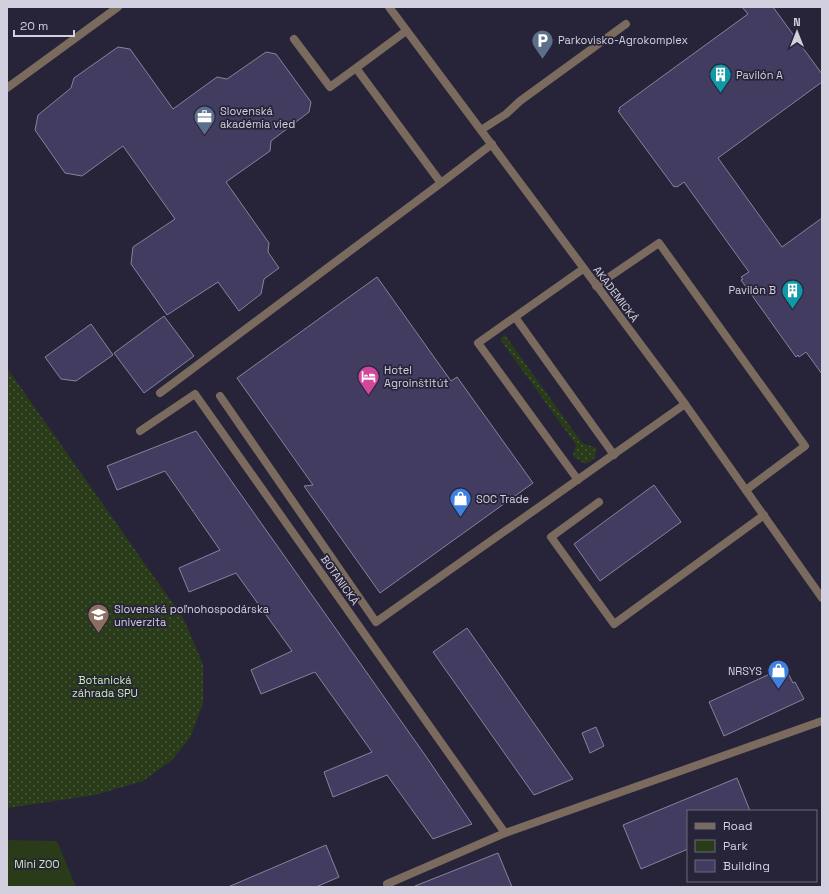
<svg xmlns="http://www.w3.org/2000/svg" width="829" height="894" font-family="'Space Grotesk',sans-serif">
<style>
.grass{fill:url(#grass-dots)}
.park{fill:#293b19}
.building{fill:#423d60;stroke:#85839c}
.lines{fill:none;stroke-linecap:round;stroke-linejoin:round}
.service{stroke:#7a6b5e;stroke-width:8}
.minor{stroke:#7a6b5e;stroke-width:8}
.labels{text-anchor:middle;dominant-baseline:central;stroke-width:3.5;stroke-linejoin:round;paint-order:stroke}
.poi-label{font-size:11px;fill:#d2d0de;stroke:#272439;text-anchor:start}
.street-label{font-size:11px;fill:#d2d0de;stroke:#272439}
.park-label{font-size:11px;fill:#c8ecad;stroke:#272439}
</style>
<defs>
<pattern id="grass-dots" width="8" height="8" patternUnits="userSpaceOnUse"><rect width="8" height="8" fill="#293b19"/><path d="M2 2h.1M6 6h.1" fill="none" stroke="#47563a" stroke-width="1.8" stroke-linecap="round"/></pattern>
</defs>
<rect width="100%" height="100%" fill="#272439"/>
<path class="grass" d="M505,335l77,108 15,5 -3,11 -9,5 -12,-8 3,-11 -76,-106z
M7,368l176,250 20,46v39l-13,35 -18,22 -29,21 -48,14 -88,13z"/>
<path class="park" d="M7,840l50,1 19,46h-69z"/>
<path class="building" d="M742,7h31l49,67v8l-104,76 64,89 40,-29v156l-16,-22 -7,5 -1,-2 -2,2 -55,-77 2,-1 -2,-2 8,-5 -65,-90 -7,5 -2,-1 -1,1 -56,-76 2,-1 -1,-2 129,-94z
M118,47l12,2 43,60 44,-32 10,2 39,-27 10,2 35,48 -2,10 -38,29 -1,10 -44,31 43,61 -1,9 11,16 -15,11 -3,15 -22,17 -21,-29 -51,33 -36,-51 2,-17 42,-28 -52,-73 -41,30 -17,-3 -30,-43 3,-15 33,-27 3,-10z
M377,277l74,104 6,-4 76,106 -153,110 -76,-107 9,-1 -76,-107z
M164,316l30,40 -50,37 -30,-40z
M91,324l22,31 -37,26 -15,-2 -16,-22z
M196,431l229,324 47,69 -39,15 -46,-64 -54,22 -9,-25 48,-20 -57,-80 -54,22 -10,-24 41,-19 -56,-78 -47,19 -10,-24 41,-18 -55,-79 -48,19 -10,-24z
M654,485l27,37 -81,59 -26,-37z
M467,628l106,151 -39,16 -101,-143z
M785,667l8,16 2,-1 9,17 -80,37 -15,-34z
M596,727l8,19 -14,7 -8,-20z
M737,778l13,33h-62v38l-47,20 -18,-44z
M326,845l13,32 -23,10h-88z
M498,853l14,34h-97v-1z"/>
<g class="lines">
<path class="service" d="M294,39l36,48 26,-19 85,115 51,-39
M356,68l50,-37
M7,88l111,-81
M481,130l25,-16 14,-13 106,-77
M596,286l63,-43 146,203 -59,44
M515,317l99,138
M160,393l281,-210
M220,396l156,226 309,-218
M578,480l-100,-137 105,-74
M599,502l-48,35 63,87 150,-109
M387,884l118,-51"/>
<path class="minor" d="M389,7l296,397 137,194
M140,431l55,-37 310,439 317,-112"/>
</g>
<defs>
<symbol id="parking-pin" viewBox="-11 -11 22 30"><path d="M0 17L-7.5 6A9.5 9.5 0 1 1 7.5 6Z" fill="#5c6f8a" stroke="#272439"/><path d="M-3.5-5.5H1a3.5 3.5 0 0 1 0 7H-1V5.5H-3.5ZM-1-3.4V-.6H.8a1.4 1.4 0 0 0 0-2.8Z" fill="#fff"/></symbol>
<symbol id="building-pin" viewBox="-11 -11 22 30"><path d="M0 17L-7.5 6A9.5 9.5 0 1 1 7.5 6Z" fill="#0f9aa8" stroke="#272439"/><path d="M-4-6H4V6H1V3H-1V6H-4ZM-2.5-4.3h1.7v1.8h-1.7ZM.8-4.3h1.7v1.8H.8ZM-2.5-1h1.7V.8h-1.7ZM.8-1h1.7V.8H.8Z" fill="#fff"/></symbol>
<symbol id="office-pin" viewBox="-11 -11 22 30"><path d="M0 17L-7.5 6A9.5 9.5 0 1 1 7.5 6Z" fill="#5c6f8a" stroke="#272439"/><path d="M-6-3h4V-5.5h4V-3h4V5H-6ZM-1-4.5V-3h2v-1.5ZM-6 0V1H6V0Z" fill="#fff"/></symbol>
<symbol id="hotel-pin" viewBox="-11 -11 22 30"><path d="M0 17L-7.5 6A9.5 9.5 0 1 1 7.5 6Z" fill="#d1479c" stroke="#272439"/><path d="M-6-4.5h1.5V1H6V5H4.5V3h-9V5H-6ZM-4 0a1.8 1.8 0 1 1 3.6 0ZM.5 0V-2.5h3Q6-2.5 6 0Z" fill="#fff"/></symbol>
<symbol id="shop-pin" viewBox="-11 -11 22 30"><path d="M0 17L-7.5 6A9.5 9.5 0 1 1 7.5 6Z" fill="#3f7fe0" stroke="#272439"/><path d="M-5-2.5h2.3a2.7 3.5 0 0 1 5.4 0H5L5.5 6h-11ZM-1.5-2.5h3a1.5 2.3 0 0 0-3 0Z" fill="#fff"/></symbol>
<symbol id="university-pin" viewBox="-11 -11 22 30"><path d="M0 17L-7.5 6A9.5 9.5 0 1 1 7.5 6Z" fill="#8d6e63" stroke="#272439"/><path d="M0-5L7-2L0 1L-7-2ZM-4 1L0 2.5L4 1V4Q0 6-4 4Z" fill="#fff"/></symbol>
</defs>
<g fill-rule="evenodd">
<use href="#parking-pin" x="530" y="28" width="25" height="34"/>
<use href="#building-pin" x="708" y="62" width="25" height="34"/>
<use href="#office-pin" x="192" y="104" width="25" height="34"/>
<use href="#building-pin" x="780" y="278" width="25" height="34"/>
<use href="#hotel-pin" x="356" y="364" width="25" height="34"/>
<use href="#shop-pin" x="448" y="486" width="25" height="34"/>
<use href="#university-pin" x="86" y="602" width="25" height="34"/>
<use href="#shop-pin" x="766" y="658" width="25" height="34"/>
</g>
<g class="labels">
<g class="poi-label">
<text x="558" y="40">Parkovisko-Agrokomplex</text>
<text x="736" y="75">Pavilón A</text>
<text x="220" y="111">Slovenská<tspan x="220" dy="13">akadémia vied</tspan></text>
<text x="776" y="290" text-anchor="end">Pavilón B</text>
<text x="384" y="370">Hotel<tspan x="384" dy="13">Agroinštitút</tspan></text>
<text x="476" y="499">SOC Trade</text>
<text x="114" y="609">Slovenská poľnohospodárska<tspan x="114" dy="13">univerzita</tspan></text>
<text x="762" y="671" text-anchor="end">NRSYS</text>
</g>
<g class="street-label">
<text transform="translate(616 294) rotate(53)">AKADEMICKÁ</text>
<text transform="translate(340 580) rotate(55)">BOTANICKÁ</text>
</g>
<g class="park-label">
<text x="105" y="680">Botanická<tspan x="105" dy="13">záhrada SPU</tspan></text>
<text x="37" y="864">Mini ZOO</text>
</g>
</g>
<rect width="829" height="894" fill="none" stroke="#d2d0de" stroke-width="16"/>
<rect x="687" y="810" width="130" height="72" fill="#272439" stroke="#6b697b"/>
<rect x="695" y="823" width="20" height="6" fill="#7a6b5e" stroke="#6b697b"/>
<text x="723" y="830" font-size="12" fill="#d2d0de">Road</text>
<rect x="695" y="840" width="20" height="12" fill="#293b19" stroke="#6b697b"/>
<text x="723" y="850" font-size="12" fill="#d2d0de">Park</text>
<rect x="695" y="860" width="20" height="12" fill="#423d60" stroke="#6b697b"/>
<text x="723" y="870" font-size="12" fill="#d2d0de">Building</text>
<g transform="translate(797 32)" stroke="#272439" stroke-width="3" paint-order="stroke">
<path d="M0-3L7 15L0 10L-7 15Z" fill="#d2d0de"/>
<text y="-6" font-size="11" font-weight="bold" text-anchor="middle" fill="#d2d0de">N</text>
</g>
<path d="M14 30v6h60v-6" fill="none" stroke="#d2d0de" stroke-width="2"/>
<text x="20" y="30" font-size="12" fill="#d2d0de" stroke="#272439" stroke-width="3" paint-order="stroke">20 m</text>
</svg>
